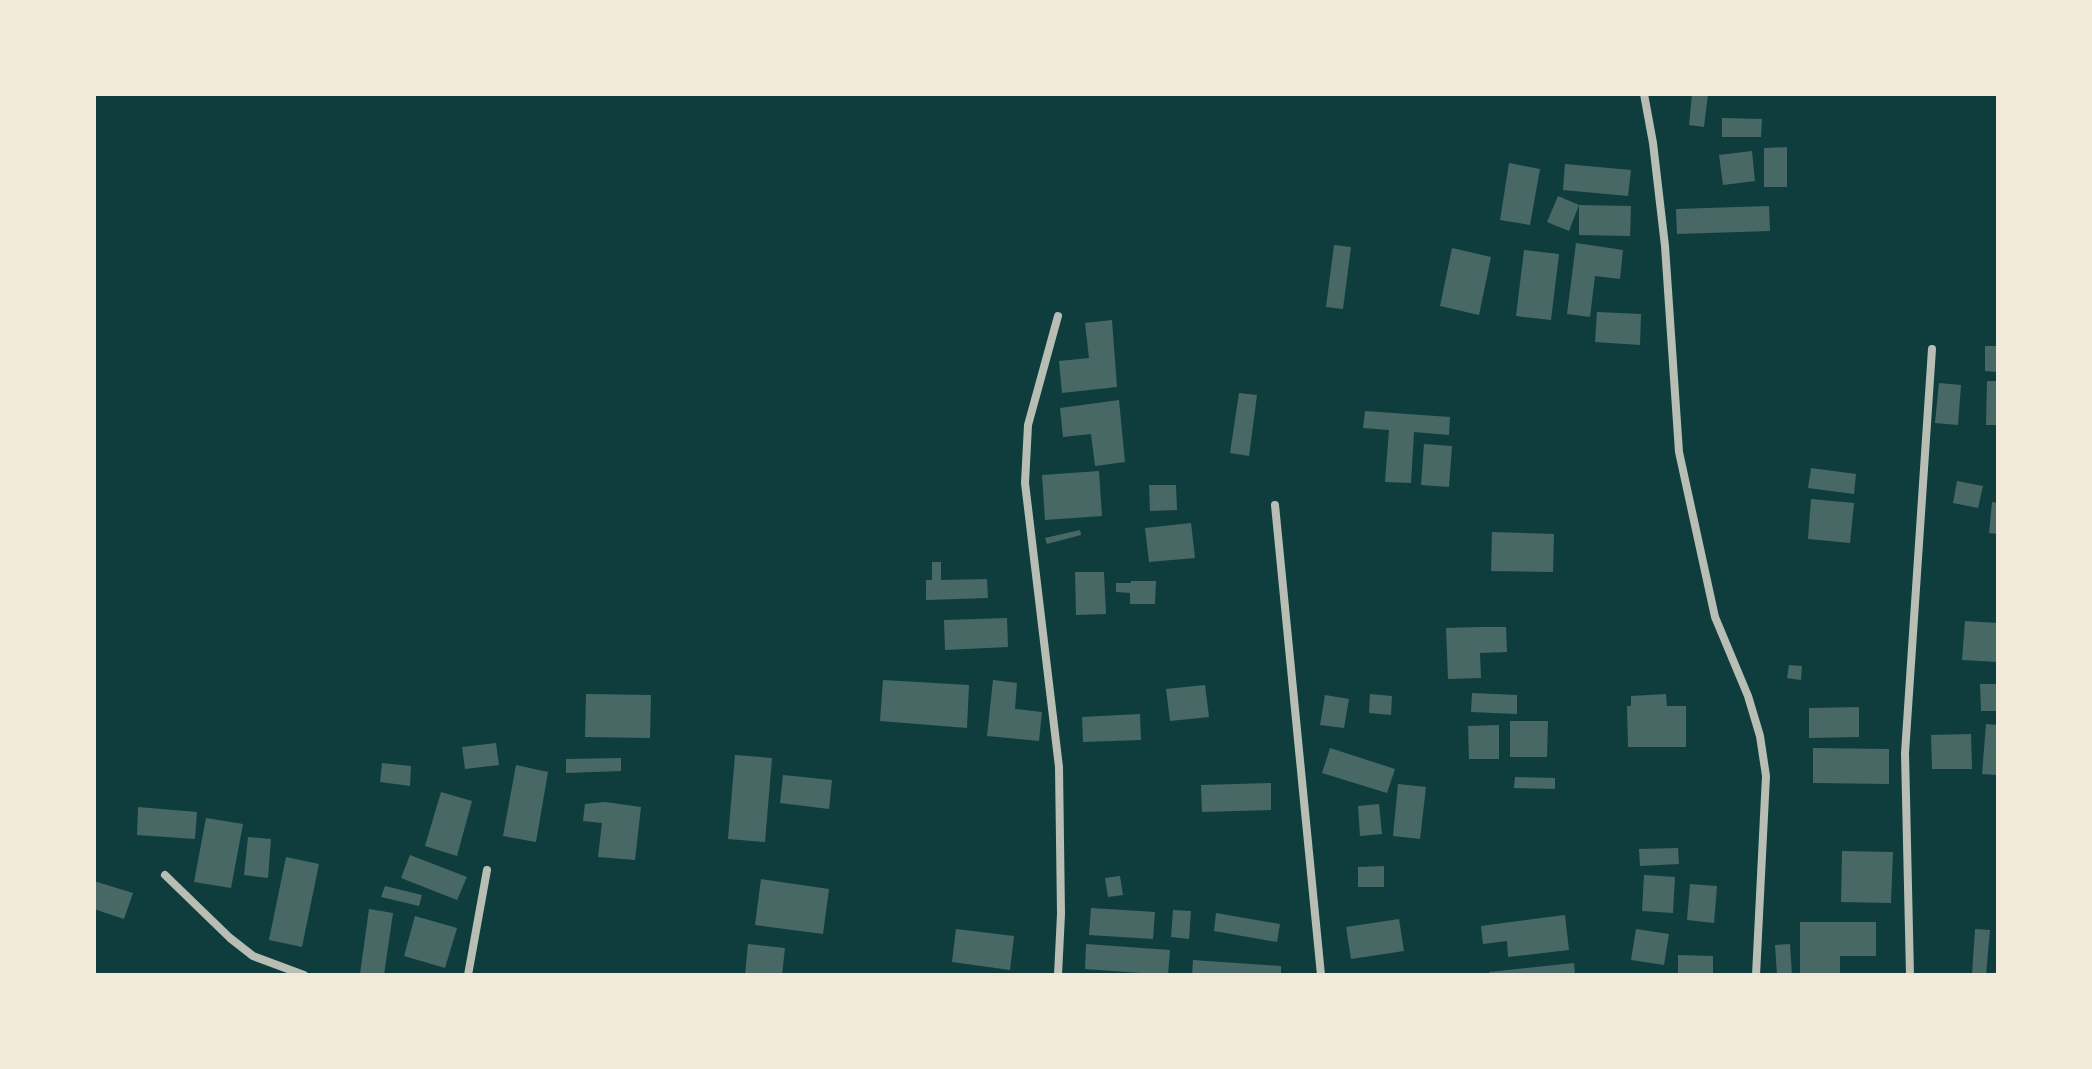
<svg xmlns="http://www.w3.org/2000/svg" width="2092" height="1069" font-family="Helvetica,sans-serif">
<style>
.building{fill:#486865}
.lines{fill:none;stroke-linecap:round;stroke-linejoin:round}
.minor{stroke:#b8beb3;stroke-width:8}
</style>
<rect width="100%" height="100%" fill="#0f3d3e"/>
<path class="building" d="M1692,94h16l-4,33 -15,-2z
M1722,118l40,1 -1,18h-39z
M1787,147v40h-23v-39z
M1752,151l3,30 -32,4 -4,-30z
M1509,163l31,6 -10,56 -30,-5z
M1565,164l66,6 -3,26 -65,-6z
M1558,196l21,9 -10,26 -22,-9z
M1579,205l52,1 -1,30 -51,-1z
M1769,206l1,25 -93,3 -1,-25z
M1576,243l47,7 -3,29 -25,-3 -5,41 -23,-3z
M1334,245l17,2 -8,62 -17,-2z
M1452,248l39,9 -12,58 -39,-9z
M1524,250l35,4 -8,66 -35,-4z
M1597,312l44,2 -1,31 -45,-3z
M1112,320l5,67 -55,6 -3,-32 30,-3 -4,-35z
M1985,346h13v26l-13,-1z
M1987,381h11v44h-12z
M1939,383l22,2 -3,40 -23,-2z
M1239,393l18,2 -8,61 -19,-3z
M1119,400l6,62 -30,4 -4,-32 -28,3 -3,-29z
M1365,411l85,6 -1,18 -35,-3 -3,51 -26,-1 4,-52 -26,-2z
M1424,444l28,2 -3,41 -28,-2z
M1811,468l45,6 -2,20 -46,-6z
M1099,471l3,45 -57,4 -3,-45z
M1957,481l26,5 -5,22 -25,-5z
M1149,485h27l1,25 -27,1z
M1811,499l43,4 -4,40 -42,-4z
M1992,502l6,1v31l-9,-1z
M1191,523l4,35 -46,4 -4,-34z
M1080,530l1,5 -34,9 -2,-6z
M1492,532l62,2 -1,38 -62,-1z
M932,562h9v18l46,-1 1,19 -62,2v-20h6z
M1075,572h29l2,42 -30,1z
M1131,581h25l-1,23h-25v-11l-14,-1v-9h15z
M1007,618l1,29 -63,3 -1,-30z
M1965,621l33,2v39l-36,-2z
M1479,627h27l1,25 -27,1 1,25 -33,1 -2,-51z
M1789,665l13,1 -1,14 -14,-2z
M883,680l86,5 -2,43 -87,-7z
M993,680l24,3 -2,26 27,3 -3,29 -52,-5z
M1980,684h17l1,27h-17z
M1205,685l4,32 -39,4 -4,-32z
M1472,693l45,2v19l-46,-2z
M586,694l65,1 -1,43 -65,-1z
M1370,694l22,2 -1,19 -22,-2z
M1666,694l1,12h19v41h-58l-1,-41h4v-10z
M1325,695l24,4 -5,29 -24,-3z
M1859,707v30l-50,1v-30z
M1140,714l1,26 -58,2 -1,-25z
M1510,721h38l-1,36h-37z
M1986,724l12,1v50l-16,-1z
M1499,725v34h-30l-1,-33z
M1971,734l1,35h-40l-1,-34z
M496,743l3,22 -34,4 -3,-22z
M1330,748l65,21 -8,24 -65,-20z
M1813,748l76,1v35l-76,-1z
M735,755l37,3 -7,84 -37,-3z
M621,758v13l-55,2v-14z
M382,763l29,3 -1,20 -30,-4z
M516,765l32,7 -12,70 -33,-6z
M783,775l49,5 -3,29 -49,-6z
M1515,777l40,1v11l-41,-1z
M1271,783v27l-69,2 -1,-27z
M1398,784l28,3 -6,52 -27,-3z
M441,792l31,9 -15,55 -32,-10z
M605,802l36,5 -6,53 -37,-3 4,-34 -19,-2 2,-17z
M1379,804l3,30 -22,2 -2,-30z
M138,807l59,5 -2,27 -58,-4z
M206,818l37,6 -12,64 -37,-6z
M248,837l23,2 -3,39 -24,-3z
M1678,848l1,16 -39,2 -1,-17z
M1842,851l51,1 -2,51 -50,-1z
M410,855l57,22 -10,23 -56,-22z
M286,857l33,7 -17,83 -33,-7z
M1384,866v21h-26v-20z
M1644,875l31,2 -2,36 -31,-2z
M1120,876l3,19 -15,2 -3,-19z
M761,879l68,10 -6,45 -68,-9z
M94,881l39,12 -9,26 -30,-10z
M1690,884l27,2 -3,37 -27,-3z
M385,886l37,9 -3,11 -38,-9z
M1091,908l64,4 -2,27 -64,-4z
M369,909l24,4 -9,62 -24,-1z
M1173,910l18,1 -2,28 -18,-2z
M1216,913l64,11 -3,18 -63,-11z
M1565,915l4,35 -61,7 -1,-16 -24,3 -2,-18z
M415,916l42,12 -12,40 -41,-12z
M1399,919l5,32 -53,8 -5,-32z
M1800,922h76v34h-36v19h-40z
M956,929l58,7 -4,34 -58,-8z
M1636,929l33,5 -5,31 -33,-5z
M1975,929l15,1 -4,45h-14z
M748,944l37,4 -3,27h-37z
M1086,944l84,6 -2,25 -83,-6z
M1790,944l2,31h-15l-2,-30z
M1678,955l35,1v19h-35z
M1193,960l88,6v9h-89z
M1574,963l1,12h-86v-3z"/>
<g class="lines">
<path class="minor" d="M1644,94l9,49 12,103 14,206 36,165 33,79 12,40 6,40 -10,199
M1275,505l46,470
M165,875l65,63 23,18 51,19
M468,975l19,-105
M1058,975l3,-61 -2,-147 -34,-284 3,-58 30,-109
M1910,975l-5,-222 27,-404"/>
</g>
<rect width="2092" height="1069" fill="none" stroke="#f1e9da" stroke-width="192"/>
</svg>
